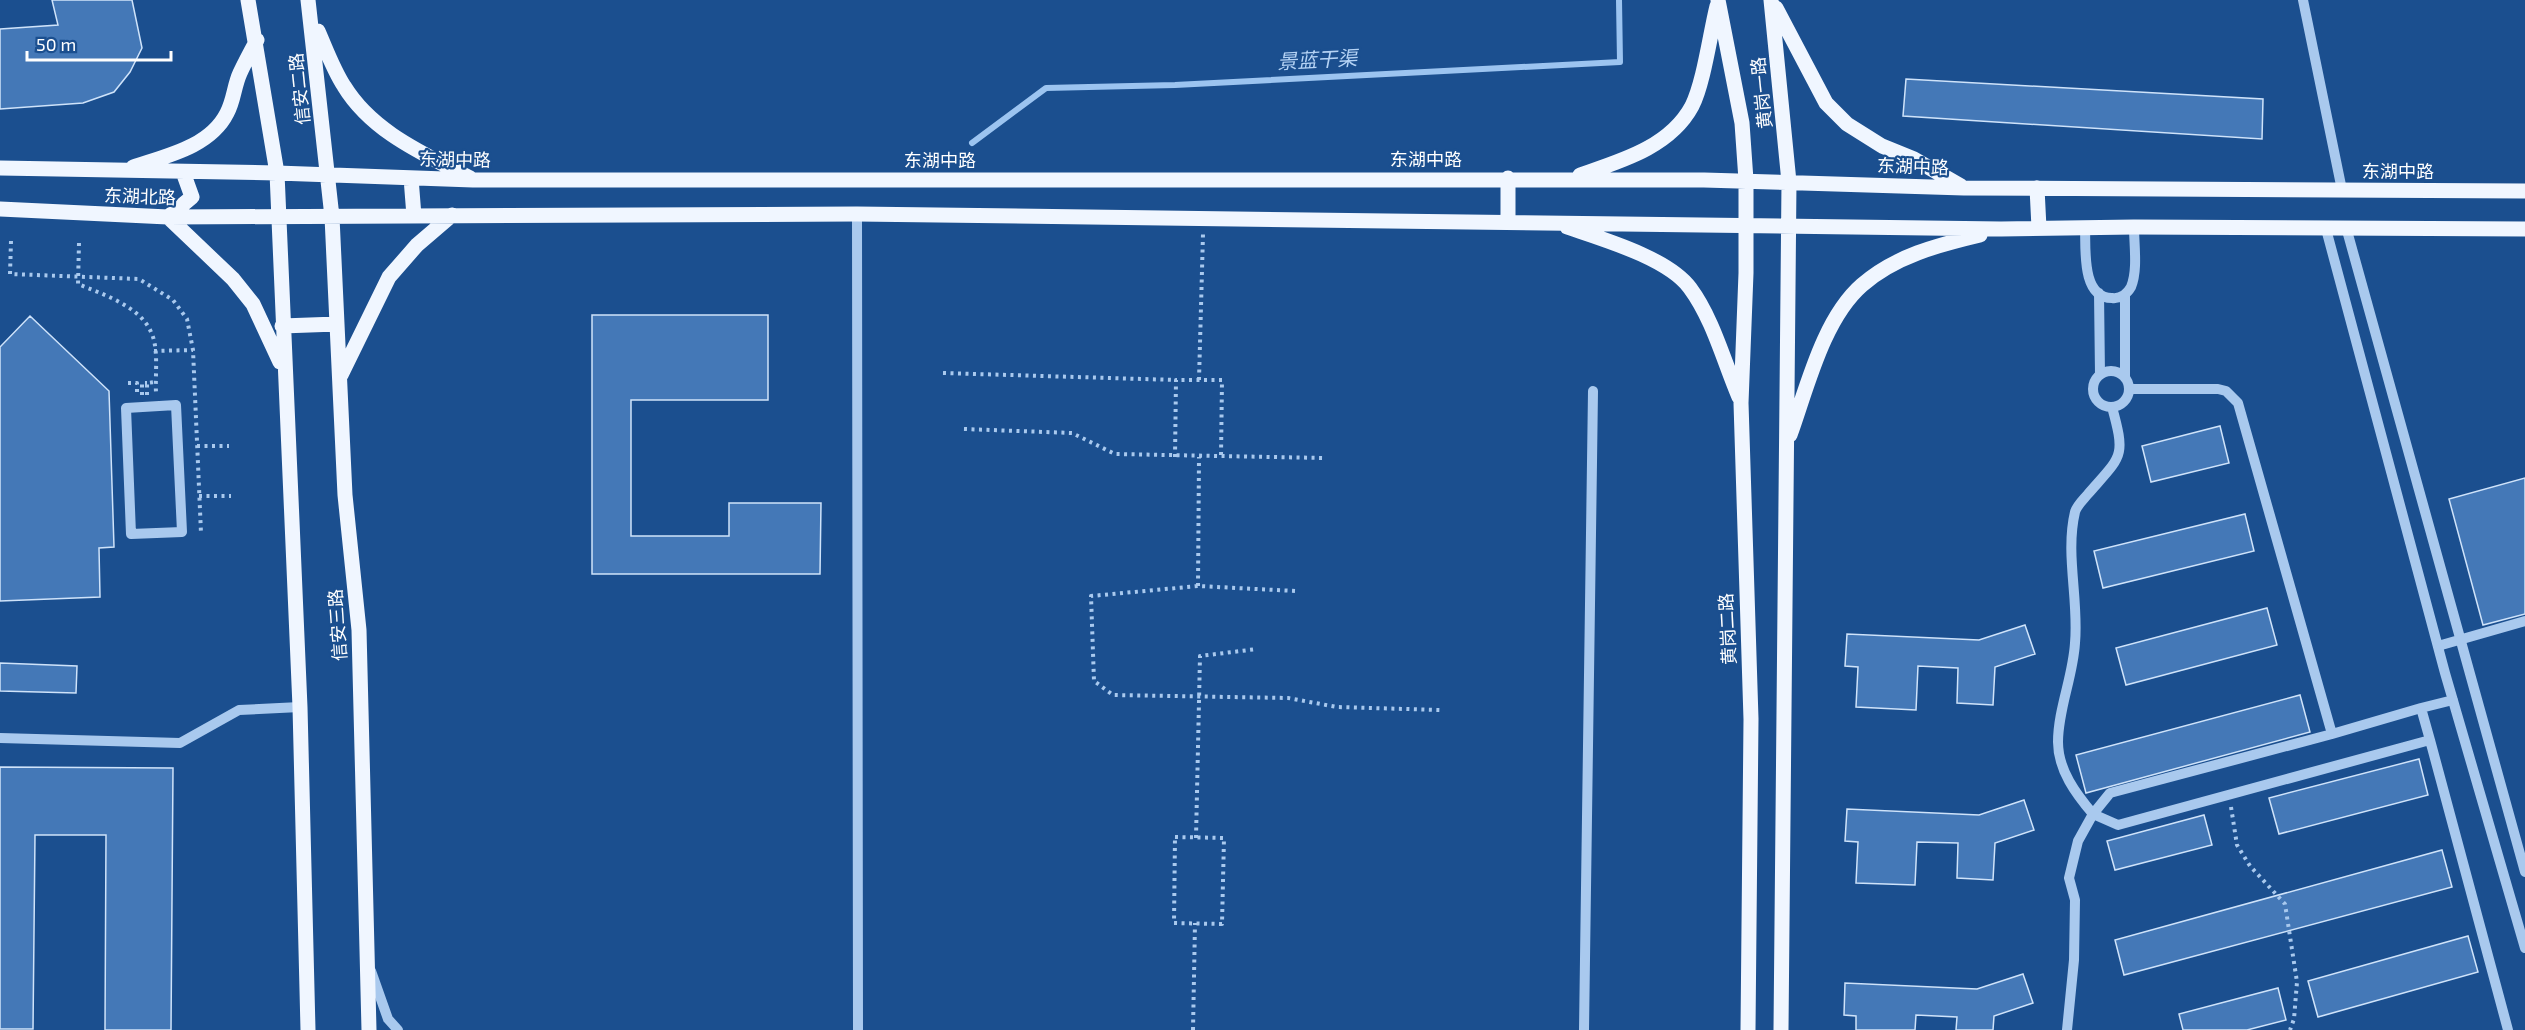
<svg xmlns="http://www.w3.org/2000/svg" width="2525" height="1030" font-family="'Exo 2','Noto Sans SC',sans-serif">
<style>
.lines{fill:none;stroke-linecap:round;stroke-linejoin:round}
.stream{stroke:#9cc4f0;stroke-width:6}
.building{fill:#4478b7;stroke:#cfe3fa;stroke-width:1.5}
.path{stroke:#a9c9ee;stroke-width:4;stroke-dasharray:3 4.5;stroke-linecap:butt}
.minor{stroke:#a9c9ee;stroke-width:10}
.major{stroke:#f0f6ff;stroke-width:15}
.labels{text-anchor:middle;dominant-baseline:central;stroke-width:4.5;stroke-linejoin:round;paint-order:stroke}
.street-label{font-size:18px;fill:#fff;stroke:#1b4f8f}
.water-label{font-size:20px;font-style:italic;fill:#b5d3f5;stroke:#1b4f8f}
</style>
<rect width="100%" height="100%" fill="#1b4f8f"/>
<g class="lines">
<path class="stream" d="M972,143l74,-55 129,-3 445,-23 -1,-62"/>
</g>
<path class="building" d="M52,0h80l10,48 -12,24 -16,20 -31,11 -83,6v-80l58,-4z
M1906,79l357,20 -1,40 -359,-23z
M592,315h176v85h-137v136h98v-33h92l-1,71h-228z
M30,316l79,75 5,156 -15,1 1,49 -100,4v-254z
M2220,426l9,37 -78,19 -9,-36z
M2525,478v136l-42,11 -34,-126z
M2245,514l9,37 -151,37 -9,-37z
M2267,608l10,37 -151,40 -10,-37z
M2025,625l10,29 -40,13 -2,38 -36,-2 1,-35 -40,-2 -2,44 -60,-3 2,-40 -13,-1 2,-32 132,6z
M0,663l77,3 -1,27 -76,-2z
M2300,695l10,37 -224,61 -10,-38z
M2419,759l9,36 -149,39 -10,-36z
M0,767l173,1 -2,262h-66l1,-195h-71l-2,194h-33z
M2024,800l10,30 -39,13 -2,37 -36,-2 1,-35 -41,-1 -2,43 -59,-2 2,-41 -13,-1 2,-32 132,6z
M2204,815l8,30 -97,25 -8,-29z
M2442,850l10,37 -328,88 -9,-35z
M2468,936l10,36 -160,45 -10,-36z
M2023,974l10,29 -39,13 -1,14h-37l1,-13 -41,-2 -1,15h-59v-14l-12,-1 1,-32 132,6z
M2278,988l8,32 -39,10h-64l-4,-16z"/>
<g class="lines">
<path class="path" d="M11,241l-1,33 129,5 34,21 14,19 6,31 8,183
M79,243l-1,41c24,10 62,22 73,48 8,16 4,43 5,60
M154,351l39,-1
M943,373l233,7
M1199,380l4,-146
M128,383h9v12
M142,395v-12h5
M147,395v-12l8,-1
M964,429l108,4 43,21 209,4
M197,446h32
M1175,457l1,-77h46l-1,77
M199,496h32
M1198,586l1,-129
M1295,591l-97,-5 -107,10 3,85 19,14 175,3 49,9 103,3
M2231,807l6,38 13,21 35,38 12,78 -3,37 -4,11
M1175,837l49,1 -2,86 -48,-1z
M1196,838l4,-182 57,-7
M1193,1030l2,-107"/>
<path class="minor" d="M2303,0l39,190
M857,214l1,816
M2346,227l179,645
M2085,228c1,20 -4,70 27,70 8,1 15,-4 19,-11 7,-17 3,-42 3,-60
M2326,229l119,444 80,275
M2099,293l1,82
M2125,295v83
M2093 389a18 18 0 1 1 36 0a18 18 0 1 1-36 0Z
M2129,389h89l8,2 12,12 94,331 89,-26 9,32 -312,85 -25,-11 17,-21 222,-59
M176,405l6,127 -51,2 -5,-126z
M2438,646l87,-25
M2421,708l32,-8
M0,738l180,5 59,-33 61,-3
M2430,740l78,290
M371,971l17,48 10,11
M1584,1030l9,-639
M2067,1030l7,-70 1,-60 -6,-22 9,-37 15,-27c-17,-20 -35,-44 -35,-72 0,-33 15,-65 17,-99 4,-43 -10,-89 0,-131 2,-7 9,-13 13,-18 34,-39 38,-36 24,-87"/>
<path class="major" d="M248,0l29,173 23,534 8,323
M308,0l24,217 13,278 14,135 10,400
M1718,0l24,123 4,57v93l-5,130 10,316 -3,311
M1771,0l18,182 -8,848
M1776,8l50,95 21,21 35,22 32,13 47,27
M318,31c8,18 15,38 26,55 28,46 80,68 126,92
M133,167c33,-11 77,-20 94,-54 7,-13 7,-27 13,-40 5,-11 11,-22 17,-33
M0,168l277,5 196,7h1231l260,8 561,3
M1580,175c41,-14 90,-28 112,-69 12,-24 18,-72 25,-100
M411,178l3,38
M2037,188l2,40
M0,209l168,8 689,-3 1144,15 133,-2 391,2
M168,217l65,62 20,25 27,58
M168,217l24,-20 -9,-25
M1508,221v-43
M1567,227c35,12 101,31 123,61 23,31 34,74 49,109
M282,326l55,-2
M341,375l48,-98 28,-32 35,-30
M1790,435c17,-47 33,-116 72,-150 33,-29 76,-40 118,-50"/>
</g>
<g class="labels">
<g class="street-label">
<text transform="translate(299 89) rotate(-96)">信安二路</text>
<text transform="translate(1761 93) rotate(-96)">黄岗一路</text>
<text transform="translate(455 159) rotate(1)">东湖中路</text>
<text x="1426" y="159">东湖中路</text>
<text x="940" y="160">东湖中路</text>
<text transform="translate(1913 166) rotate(2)">东湖中路</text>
<text x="2398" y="171">东湖中路</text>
<text transform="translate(140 196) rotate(2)">东湖北路</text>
<text transform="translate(337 625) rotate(-94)">信安三路</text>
<text transform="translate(1727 629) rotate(-93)">黄岗二路</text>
</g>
<g class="water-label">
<text transform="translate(1317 59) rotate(-3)">景蓝干渠</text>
</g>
</g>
<path d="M27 51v9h144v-9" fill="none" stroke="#ffffff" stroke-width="3"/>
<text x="36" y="51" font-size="18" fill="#ffffff" stroke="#1b4f8f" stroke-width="4.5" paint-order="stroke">50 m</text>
</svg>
